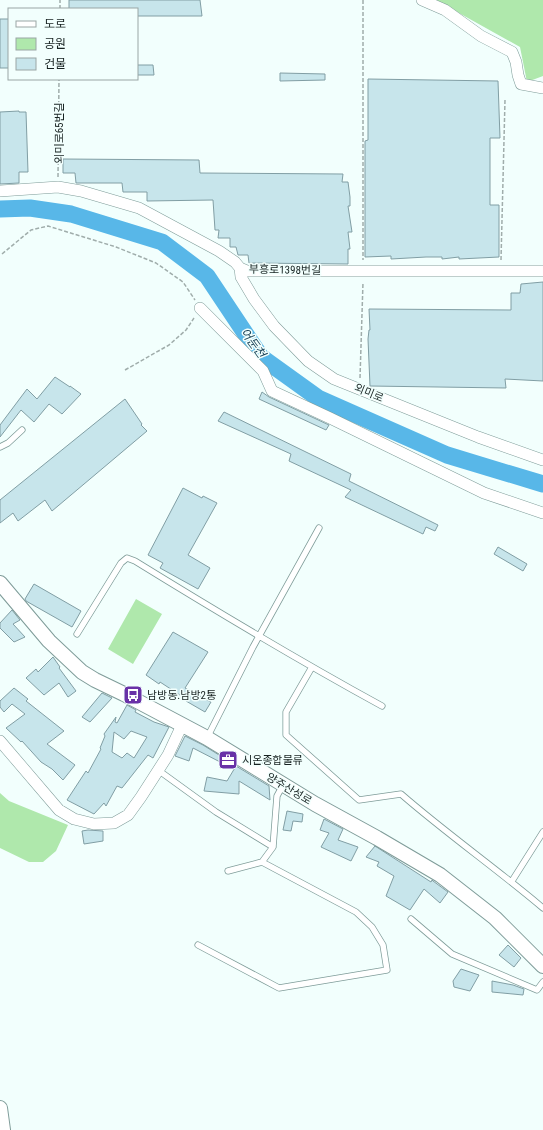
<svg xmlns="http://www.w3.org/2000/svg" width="543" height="1130" font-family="'Roboto Condensed','Noto Sans KR',sans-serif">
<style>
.green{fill:#afe8ac}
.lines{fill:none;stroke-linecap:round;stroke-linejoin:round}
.river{stroke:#58b7e8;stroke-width:17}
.building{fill:#c7e5eb;stroke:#819ea4;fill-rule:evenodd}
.service-casing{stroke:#7f9c99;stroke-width:7}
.minor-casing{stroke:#7f9c99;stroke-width:12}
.tertiary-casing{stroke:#7f9c99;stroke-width:16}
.path{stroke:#a0adab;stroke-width:1.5;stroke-dasharray:4 2;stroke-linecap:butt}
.service{stroke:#fff;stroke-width:5.5}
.minor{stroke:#fff;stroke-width:11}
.tertiary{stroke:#fff;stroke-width:14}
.labels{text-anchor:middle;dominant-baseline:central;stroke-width:3;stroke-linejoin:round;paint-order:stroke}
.street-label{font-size:11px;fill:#162120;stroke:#f2fffd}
.poi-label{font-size:11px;fill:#162120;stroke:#f2fffd;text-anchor:start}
.water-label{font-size:12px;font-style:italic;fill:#163f54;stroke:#f2fffd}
</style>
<rect width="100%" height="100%" fill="#f2fffd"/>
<path class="green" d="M432,0h111v76l-16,6 -7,-35 -61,-34z
M136,599l26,15 -29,50 -25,-15z
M0,793l9,8 59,24 -12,26 -13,11h-14l-29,-14z"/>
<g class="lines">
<path class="river" d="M0,209l30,-1 41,6 91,28 45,34 54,81 57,41 129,57 96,29"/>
</g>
<path class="building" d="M69,0h131l2,16h-65v-7h-68z
M0,19h9v49h-9z
M137,65h16l1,10h-17z
M280,73l45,1v6l-45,1z
M368,79l130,2 2,57h-10v67h9v52l-40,2v-2l-17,2v-2h-16l-35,2v-3l-26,1v-116l3,-1z
M19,111v1h7l2,60h-9v11l-19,1v-72z
M63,159l136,1 1,13 143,1 -1,8h6l2,15v9h-2l4,26h-4l2,17h-2v15l-99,-1 -1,-8h-10l-2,-8h-6v-9h-12l1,-8h-4l-2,-30 -66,1v-9h-24l-1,-9h-46l-1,-10h-12z
M543,282v99l-38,-2 1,9 -136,-2 -2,-47 1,-9h1l-1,-21 142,1v-17h9l1,-9z
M55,377l15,10v-1l11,8 -19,20 -13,-10 -15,18 -13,-12 -21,27v-12l27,-36 10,10z
M262,392l7,5 60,28 -3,5 -67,-31z
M125,399l17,25 -1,1 6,6 -95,80 -7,-11 -27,21 -5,-8 -13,10v-23z
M224,412l127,62 -2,7 89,44 -3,6 -9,-4 -3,7 -78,-37 6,-7 -62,-29 2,-7 -73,-33z
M183,488l19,10 1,-2 14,7 -29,52 22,13 -12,21 -38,-21 3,-5 -15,-8z
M498,547l29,17 -4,7 -29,-17z
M34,584l47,27 -9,16 -46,-26 -1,-2z
M12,610l8,10 -7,4 12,13 -11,5 -14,-14v-5z
M173,632l35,20 -23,36 26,14 -6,10 -19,-11v-2l-26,-17 -1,2 -13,-9z
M53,657l7,10 -1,1 17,23 -8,6 -9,-14 -15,12 -18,-17 10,-9 2,3z
M14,688l14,11 -2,2 38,30 -17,13 28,21 -12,15 -11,-11 -11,-7 -19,-21 -1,1 -15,-14 19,-14 -13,-10 -8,8 -4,-5v-6z
M102,693l10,5 -22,24 -8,-5z
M127,705l9,5 -1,2 19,10 15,5 -16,31 -5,-3 -26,33 -5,-2 -11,20 -2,-3 -10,11 -27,-14 19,-29 2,2 13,-24 -1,-1 5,-12 -1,-2 12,-17 -1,5 2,1zM131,731l16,6 -13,21 -7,-5 -5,5 -10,-6 2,-20 10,7z
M185,736l18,9 24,15 -3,4 -31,-16 -4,13 -14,-5z
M236,766l33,20 1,14 -31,-19v13l-35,-3 3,-14 20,4z
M287,811l16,3 -1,8 -9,-1 -2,10 -8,-1z
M324,819l19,10 -5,11 20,7 -7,14 -30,-14 8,-14 -9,-3z
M88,830l15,1v10l-19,3 -2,-13z
M375,846l56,36 1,-2 1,1 15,11 -8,11 -16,-14 -14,21 -24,-14 8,-20 -17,-10 2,-4 -13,-5z
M508,945l13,13 -7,9 -15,-12z
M461,969l18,6 -9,16 -16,-4 -1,-6z
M492,981l21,4 11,4 -1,6 -31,-3z"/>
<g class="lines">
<defs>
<path id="service" d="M0,447l8,-4 14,-13
M77,634l44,-71 6,-5 8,3c81,50 163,99 247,145
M312,667l-26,45v23l73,65 42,-6c46,40 96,75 142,114
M207,738l46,-91 66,-119
M158,770l58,42 57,35 4,-51 6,-11
M228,871l34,-9 11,-15
M512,881l31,-49
M411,919l41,35 85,36 6,-8
M198,945l81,43 108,-18 -4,-25 -11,-18 -16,-15 -94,-50"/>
<path id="minor" d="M422,0l23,10 36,26 31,16 4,10 2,13 3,9 22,4
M0,191l58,-4 23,4 58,17 80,43 16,11 5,6 7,3h296
M240,268l1,9 13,22 20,27 34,35 26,18 144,58 65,23
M200,308l63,63 9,20 58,27 154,75 59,20
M0,741l59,69 15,9 20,5 20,-1 14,-8 13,-18 27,-42 14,-30"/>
<path id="tertiary" d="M0,583l49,58 33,31 13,8 29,14 83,44 108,66 62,34 63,37 55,43 48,48
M0,1108l3,22"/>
</defs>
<use href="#service" class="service-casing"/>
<use href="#minor" class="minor-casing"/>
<use href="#tertiary" class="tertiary-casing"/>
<path class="path" d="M363,0v260
M60,9v-9
M58,177l1,-98
M2,254l29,-24 17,-4 68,21 40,16 27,19 12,18
M501,260l4,-160
M125,370l44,-25 17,-15 8,-12
M360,378l3,-96"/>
<use href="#service" class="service"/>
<use href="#minor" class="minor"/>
<use href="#tertiary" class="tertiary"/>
</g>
<defs>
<symbol id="bus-square" viewBox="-11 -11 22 22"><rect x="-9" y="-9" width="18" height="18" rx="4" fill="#6931a7" stroke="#f2fffd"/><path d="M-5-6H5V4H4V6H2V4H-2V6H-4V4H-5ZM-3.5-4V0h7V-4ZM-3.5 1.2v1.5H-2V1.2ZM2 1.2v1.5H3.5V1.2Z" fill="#fff"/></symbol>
<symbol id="office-square" viewBox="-11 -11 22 22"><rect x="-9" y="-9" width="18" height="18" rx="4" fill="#6931a7" stroke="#f2fffd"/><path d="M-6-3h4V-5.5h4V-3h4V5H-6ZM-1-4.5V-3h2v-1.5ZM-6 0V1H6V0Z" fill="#fff"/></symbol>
</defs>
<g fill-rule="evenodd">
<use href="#bus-square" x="122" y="684" width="22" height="22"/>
<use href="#office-square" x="217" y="749" width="22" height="22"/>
</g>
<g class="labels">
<g class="street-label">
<text transform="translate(59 133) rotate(-90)">외미로65번길</text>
<text transform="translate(285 270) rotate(1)">부흥로1398번길</text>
<text transform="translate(369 393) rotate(22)">외미로</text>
<text transform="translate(289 789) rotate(31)">양주산성로</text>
</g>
<g class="poi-label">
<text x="147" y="695">남방동.남방2통</text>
<text x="242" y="760">시온종합물류</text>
</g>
<g class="water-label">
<text transform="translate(253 343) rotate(54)">어둔천</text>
</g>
</g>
<rect x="8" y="8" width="130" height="72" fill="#f2fffd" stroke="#9aa6a5"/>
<rect x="16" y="21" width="20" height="6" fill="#ffffff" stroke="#9aa6a5"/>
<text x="44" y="28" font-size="12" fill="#162120">도로</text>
<rect x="16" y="38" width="20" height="12" fill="#afe8ac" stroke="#9aa6a5"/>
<text x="44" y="48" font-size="12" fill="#162120">공원</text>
<rect x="16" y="58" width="20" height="12" fill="#c7e5eb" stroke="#9aa6a5"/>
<text x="44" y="68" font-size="12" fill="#162120">건물</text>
</svg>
